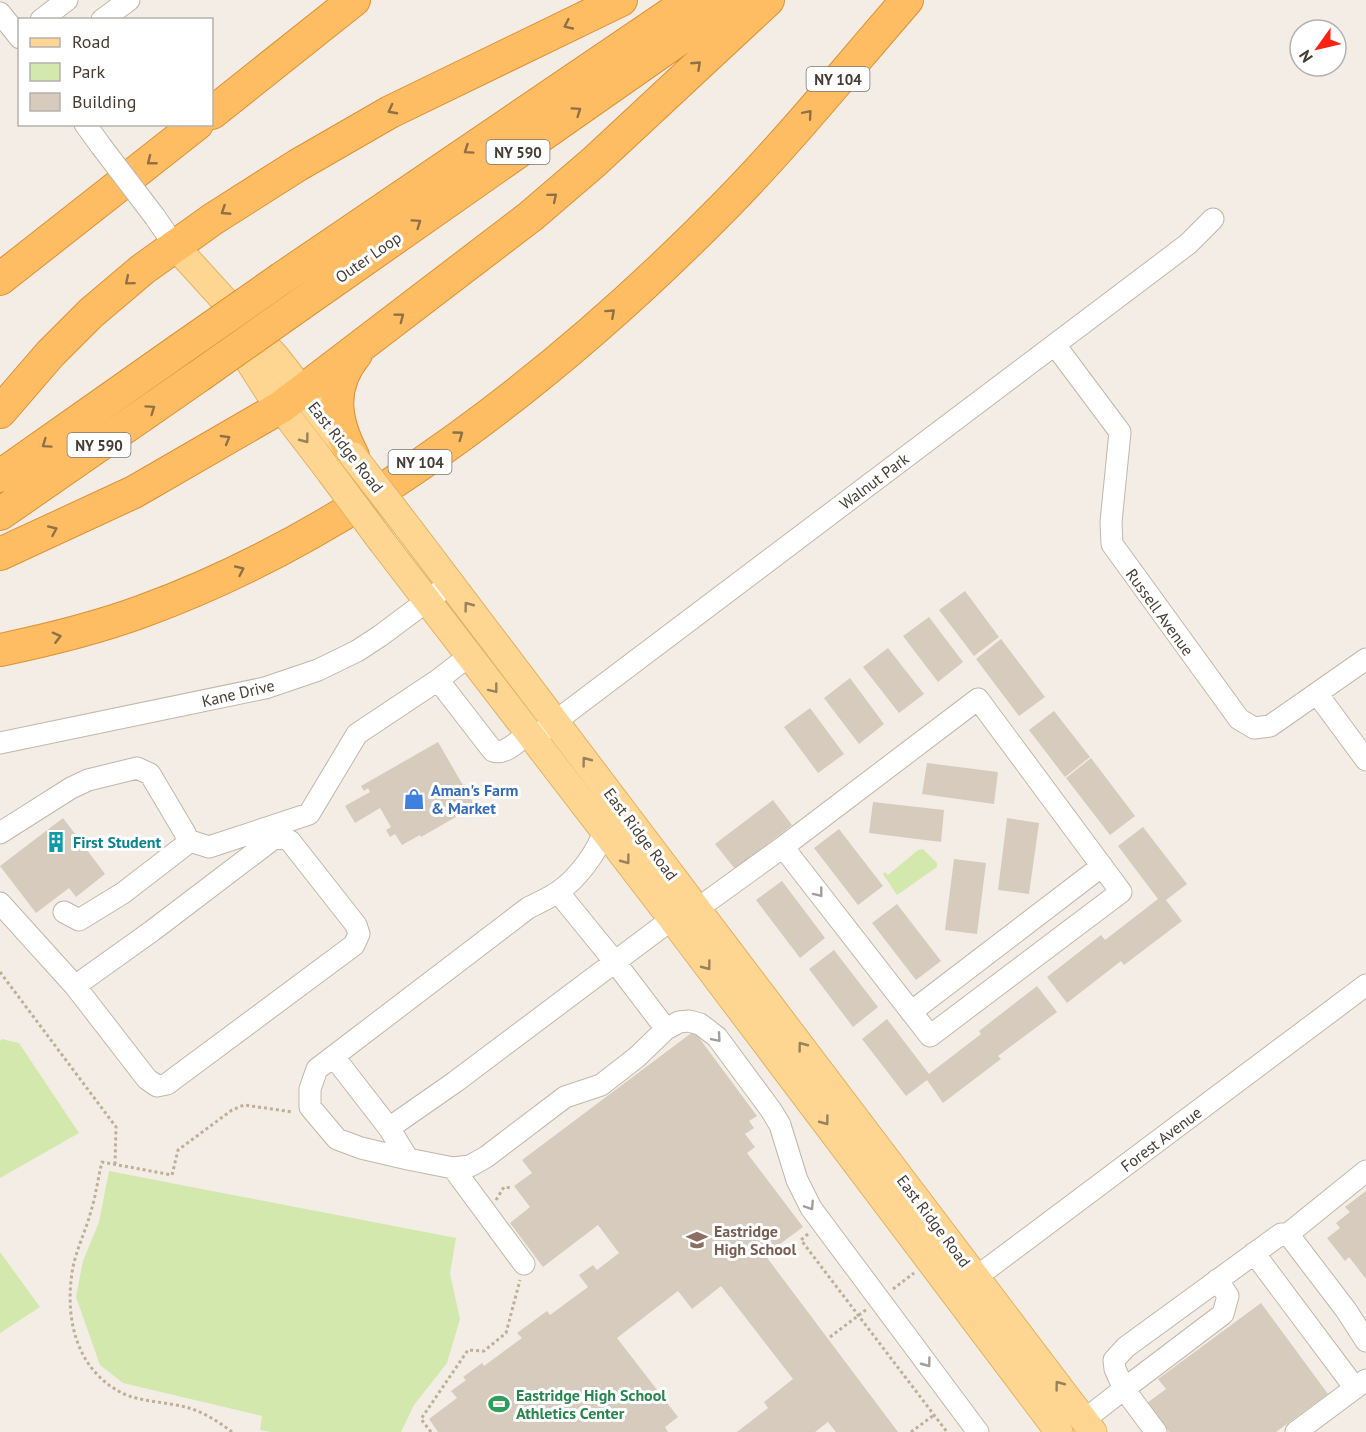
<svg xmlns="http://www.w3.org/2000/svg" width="1366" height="1432" font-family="'PT Sans',sans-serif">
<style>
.green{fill:#d2e8ad}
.building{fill:#d7cbbd}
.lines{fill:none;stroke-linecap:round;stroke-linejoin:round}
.minor-casing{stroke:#c1b7aa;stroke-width:23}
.major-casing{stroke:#e4b161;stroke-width:29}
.highway-casing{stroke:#de9033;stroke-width:34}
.path{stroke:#c0ae98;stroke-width:3;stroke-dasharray:3 3;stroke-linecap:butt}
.minor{stroke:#fff;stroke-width:21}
.major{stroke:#ffd691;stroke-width:27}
.highway{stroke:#ffbd63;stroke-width:32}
.minor-bridge-casing{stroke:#c1b7aa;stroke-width:23;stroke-linecap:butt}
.major-bridge-casing{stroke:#e4b161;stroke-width:29;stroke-linecap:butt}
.highway-bridge-casing{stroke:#de9033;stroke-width:34;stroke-linecap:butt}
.minor-bridge{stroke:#fff;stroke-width:21}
.major-bridge{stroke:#ffd691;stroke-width:27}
.highway-bridge{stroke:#ffbd63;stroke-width:32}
.oneway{stroke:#8f7047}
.oneway2{stroke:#99825e}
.oneway3{stroke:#a29e9a}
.labels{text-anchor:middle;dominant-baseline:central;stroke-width:6;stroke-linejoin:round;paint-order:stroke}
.shield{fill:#fff;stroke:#7d7771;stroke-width:1.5}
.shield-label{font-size:15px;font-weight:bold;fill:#453d34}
.street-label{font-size:16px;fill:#453d34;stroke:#fff}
.shop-label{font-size:16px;font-weight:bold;fill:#366cbe;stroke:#fff;text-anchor:start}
.culture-label{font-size:16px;font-weight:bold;fill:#0d838f;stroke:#fff;text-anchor:start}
.education-label{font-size:16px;font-weight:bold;fill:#785e54;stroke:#fff;text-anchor:start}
.leisure-label{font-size:16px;font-weight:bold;fill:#27864d;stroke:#fff;text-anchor:start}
</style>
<rect width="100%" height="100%" fill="#f3ede5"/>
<path class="green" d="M923,849l14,14v4l-40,28 -14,-21 2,-2 3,3 30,-25z
M2,1039l17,4 60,90 -79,45v-137z
M109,1171l347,67 -6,36 10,45 -13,44 -33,42 -13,27h-130l-11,-2 2,-14 -139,-33 -23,-18 -24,-68 7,-36 16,-39z
M0,1252l40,55 -40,26z"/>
<path class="building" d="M965,591l34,46 -25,19 -35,-46z
M929,617l34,45 -25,20 -35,-46z
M1001,639l44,58 -26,19 -43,-57z
M888,648l36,46 -25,19 -36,-46z
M850,678l34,46 -25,20 -35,-46z
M810,708l34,46 -26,19 -34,-46z
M1054,711l36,46 -25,20 -36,-47z
M438,742l37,64 -54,31 -1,-2 -18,10 -7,-11 -5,3 -4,-7 5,-3 -11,-19 -25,15 -10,-17 25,-14 -2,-4 -4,3 -3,-5z
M1091,758l44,58 -25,19 -44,-57z
M927,763l71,9 -4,32 -72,-10z
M773,800l19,25 -57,44 -20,-25z
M873,802l71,8 -3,32 -72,-9z
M63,818l42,56 -29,23 -7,-9 -33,25 -36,-47z
M1007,818l32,5 -10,71 -31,-4z
M1143,827l44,57 -21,16 16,21 -58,44 -3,-4 -54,42 -20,-26 54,-42 4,5 53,-41 -40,-53z
M839,829l44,57 -25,19 -44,-57z
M954,859l32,4 -9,71 -32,-4z
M782,881l43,57 -25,20 -44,-58z
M897,904l44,57 -25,19 -44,-57z
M834,950l44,57 -25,20 -44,-58z
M1037,986l20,26 -59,44 3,3 -58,44 -16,-23 -21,16 -44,-57 25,-20 42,55 52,-40 -2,-3z
M694,1031l63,85 -8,5 5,7 -9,6 10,13 -8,6 56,74 -38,28 133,177h-62l-8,-10 -13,10h-78l31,-24 -4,-6 29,-23 -72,-93 -29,23 -14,-18 -61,47 61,79 -13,10 3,5h-230l-9,-13 28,-21 -6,-7 15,-11 -3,-3 19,-14 2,3 38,-28 -5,-5 30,-22 3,4 38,-28 -9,-12 14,-10 4,5 22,-17 -21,-28 -55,42 -33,-44 20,-16 -16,-21 18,-13 -10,-13z
M1366,1191v88l-17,-22 -4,4 -18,-23 13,-10 -4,-5 14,-11 -5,-5z
M1261,1303l67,91 -52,38h-107l-22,-29 19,-14 -8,-10z"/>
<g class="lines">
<defs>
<path id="minor" d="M0,13l20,25
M41,20l26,-20
M102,20l27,-20
M85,124l16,22
M155,217l20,29
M1055,345l65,87 -9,90 1,22 127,175 15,9 16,-2 96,-67
M469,656l-31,24 55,71c13,4 25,-10 35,-18
M1318,695l48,65
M544,730l644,-486 25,-25
M0,743l265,-55 53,-18 39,-19 23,-15 71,-53
M0,833l71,-45 17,-8 49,-12 13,6 35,59 2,7 -3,6 -61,47 -44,27 -15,-8
M187,840l22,7 100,-33 48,-80 81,-54
M558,892l57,70 51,67
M0,903l75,83 72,93 10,7 10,-2 187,-139 5,-11 -3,-9 -66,-84 -7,-4 -10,2 -121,92 -77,55
M911,1012l191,-146
M334,1057l55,71 19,31 -47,-11 -24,-9 -27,-32v-18l7,-20 211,-161c10,-5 21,-10 30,-16 19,-13 39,-39 46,-61
M389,1128l66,-46 217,-163 25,-10 86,-62 195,-148 143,193 -191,144 -147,-189
M408,1159l45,9 17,-2 16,-9 79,-60 36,-12 36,-28 29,-28 13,-7 10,-1 11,3 17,13 54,73 9,15 17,55 14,28 167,224
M453,1168l71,96
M1288,1234l78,-63
M1254,1253l101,135
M963,1287l403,-302
M1084,1420l40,-31 -9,-20 -1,-9 12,-13 155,-113h7l58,76 20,31
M1156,1432l-32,-43 99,-75 5,-18 -11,-16
M1296,1432l70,-52"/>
<path id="major" d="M175,246l101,111 69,89
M229,330l39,61 62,81
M407,526l686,906
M382,542l290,377 387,513"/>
<path id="highway" d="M212,113l142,-113
M282,278l409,-278
M0,279l197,-155
M301,304l434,-304
M0,412l50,-58 41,-41 52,-44 70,-50 85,-54 92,-53 231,-112
M353,456c-19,-36 -24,-69 3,-102
M0,476l179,-126
M0,514l199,-138
M0,554l134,-62 147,-85 250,-191 63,-54 174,-162
M0,650c48,-10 97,-22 143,-39 215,-78 423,-243 582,-405 64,-65 122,-137 182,-206"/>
</defs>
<use href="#minor" class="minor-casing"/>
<use href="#major" class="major-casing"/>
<use href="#highway" class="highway-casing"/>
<path class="path" d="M0,972l116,155 -1,37
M496,1200l8,-13 7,1
M808,1234l-7,6 146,192
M893,1289l21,-16
M830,1337l37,-28
M232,1432c-13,-10 -27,-19 -43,-24 -20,-6 -49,-6 -67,-15 -47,-24 -58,-77 -49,-126 4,-19 13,-37 18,-56 5,-16 7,-33 11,-49l70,13 6,-25 54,-40 12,-5 49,7
M431,1432l-10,-13 47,-69 16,1 22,-18 14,-53
M911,1432l23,-17"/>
<use href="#minor" class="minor"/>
<use href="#major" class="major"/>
<use href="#highway" class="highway"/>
<defs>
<path id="minor-bridge" d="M101,146l54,71"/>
<path id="major-bridge" d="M353,456l54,70
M330,472l52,70"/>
<path id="highway-bridge" d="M179,350l103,-72
M199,376l102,-72"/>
</defs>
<use href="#minor-bridge" class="minor-bridge-casing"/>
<use href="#major-bridge" class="major-bridge-casing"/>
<use href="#highway-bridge" class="highway-bridge-casing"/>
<use href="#minor-bridge" class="minor-bridge"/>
<use href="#major-bridge" class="major-bridge"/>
<use href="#highway-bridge" class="highway-bridge"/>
</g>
<defs><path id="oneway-chevron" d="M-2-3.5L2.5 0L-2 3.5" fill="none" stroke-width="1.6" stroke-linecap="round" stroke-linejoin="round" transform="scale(1.5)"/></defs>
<g class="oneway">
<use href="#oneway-chevron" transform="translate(568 25) rotate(155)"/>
<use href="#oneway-chevron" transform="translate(697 65) rotate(-43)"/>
<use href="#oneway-chevron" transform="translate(392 110) rotate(152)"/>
<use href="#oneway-chevron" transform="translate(577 111) rotate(-35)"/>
<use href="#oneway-chevron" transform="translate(808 114) rotate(-49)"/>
<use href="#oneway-chevron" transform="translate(468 150) rotate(146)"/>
<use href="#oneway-chevron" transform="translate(151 161) rotate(142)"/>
<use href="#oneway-chevron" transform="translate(553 197) rotate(-40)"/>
<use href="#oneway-chevron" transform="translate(225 211) rotate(147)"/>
<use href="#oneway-chevron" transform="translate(417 223) rotate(-35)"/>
<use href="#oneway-chevron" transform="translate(129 281) rotate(140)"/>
<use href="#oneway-chevron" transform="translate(611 313) rotate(-42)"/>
<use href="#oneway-chevron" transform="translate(400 317) rotate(-37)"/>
<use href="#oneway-chevron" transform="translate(151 409) rotate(-35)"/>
<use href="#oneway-chevron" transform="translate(459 435) rotate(-36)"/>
<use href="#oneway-chevron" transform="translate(226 439) rotate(-30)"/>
<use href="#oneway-chevron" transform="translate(46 444) rotate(145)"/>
<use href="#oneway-chevron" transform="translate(53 530) rotate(-24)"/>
<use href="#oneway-chevron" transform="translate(240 570) rotate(-25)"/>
<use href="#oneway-chevron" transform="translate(57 637) rotate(-14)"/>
</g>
<g class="oneway2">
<use href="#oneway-chevron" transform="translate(305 439) rotate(53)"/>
<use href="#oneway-chevron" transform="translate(468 606) rotate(-127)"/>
<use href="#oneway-chevron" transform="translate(494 689) rotate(52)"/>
<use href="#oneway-chevron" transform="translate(586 761) rotate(-127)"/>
<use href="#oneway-chevron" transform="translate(626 860) rotate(53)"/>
<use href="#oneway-chevron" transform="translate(707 966) rotate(53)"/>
<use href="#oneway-chevron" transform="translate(802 1046) rotate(-127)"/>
<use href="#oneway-chevron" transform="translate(825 1121) rotate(53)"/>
<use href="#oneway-chevron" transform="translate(1059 1385) rotate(-127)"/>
</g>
<g class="oneway3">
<use href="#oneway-chevron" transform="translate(819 893) rotate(52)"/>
<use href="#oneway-chevron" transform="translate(717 1038) rotate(49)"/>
<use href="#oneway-chevron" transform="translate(810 1206) rotate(57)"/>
<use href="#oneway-chevron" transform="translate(927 1363) rotate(53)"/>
</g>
<defs>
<symbol id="shop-bare" viewBox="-9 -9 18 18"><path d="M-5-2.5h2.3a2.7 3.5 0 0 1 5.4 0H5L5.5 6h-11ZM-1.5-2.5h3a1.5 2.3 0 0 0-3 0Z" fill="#3f7fe0" stroke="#fff" stroke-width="2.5" paint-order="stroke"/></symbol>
<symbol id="building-bare" viewBox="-9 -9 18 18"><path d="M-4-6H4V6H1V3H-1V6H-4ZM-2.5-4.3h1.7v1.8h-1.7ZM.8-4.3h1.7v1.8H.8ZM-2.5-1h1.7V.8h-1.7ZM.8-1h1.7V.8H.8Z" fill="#0f9aa8" stroke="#fff" stroke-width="2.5" paint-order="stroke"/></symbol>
<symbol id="school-bare" viewBox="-9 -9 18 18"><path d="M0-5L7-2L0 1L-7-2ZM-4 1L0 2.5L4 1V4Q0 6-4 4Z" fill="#8d6e63" stroke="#fff" stroke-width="2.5" paint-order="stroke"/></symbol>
<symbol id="stadium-bare" viewBox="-9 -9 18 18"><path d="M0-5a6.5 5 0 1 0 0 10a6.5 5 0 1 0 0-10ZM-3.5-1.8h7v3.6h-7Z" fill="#2e9e5b" stroke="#fff" stroke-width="2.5" paint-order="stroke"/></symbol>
</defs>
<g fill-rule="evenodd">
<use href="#shop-bare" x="399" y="784" width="30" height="30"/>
<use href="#building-bare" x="41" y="827" width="30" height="30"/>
<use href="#school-bare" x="682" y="1225" width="30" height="30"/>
<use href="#stadium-bare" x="484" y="1389" width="30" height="30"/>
</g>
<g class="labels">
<g class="shield">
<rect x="806.5" y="67" width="63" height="24" rx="4.5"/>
<rect x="486.5" y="140" width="63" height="24" rx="4.5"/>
<rect x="67.5" y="433" width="63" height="24" rx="4.5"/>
<rect x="388.5" y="450" width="63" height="24" rx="4.5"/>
</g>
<g class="shield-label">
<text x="838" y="79">NY 104</text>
<text x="518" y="152">NY 590</text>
<text x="99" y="445">NY 590</text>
<text x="420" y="462">NY 104</text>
</g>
<g class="street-label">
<text transform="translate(368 257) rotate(-35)">Outer Loop</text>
<text transform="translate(346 447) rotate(52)">East Ridge Road</text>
<text transform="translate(874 481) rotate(-37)">Walnut Park</text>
<text transform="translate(1160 612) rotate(54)">Russell Avenue</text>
<text transform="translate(238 693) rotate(-13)">Kane Drive</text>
<text transform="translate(641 834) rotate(53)">East Ridge Road</text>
<text transform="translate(1161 1139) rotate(-37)">Forest Avenue</text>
<text transform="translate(934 1221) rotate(53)">East Ridge Road</text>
</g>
<g class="shop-label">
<text x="431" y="790">Aman's Farm<tspan x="431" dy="18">&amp; Market</tspan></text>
</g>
<g class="culture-label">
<text x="73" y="842">First Student</text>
</g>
<g class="education-label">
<text x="714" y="1231">Eastridge<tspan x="714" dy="18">High School</tspan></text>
</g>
<g class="leisure-label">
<text x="516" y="1395">Eastridge High School<tspan x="516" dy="18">Athletics Center</tspan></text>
</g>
</g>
<rect x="18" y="18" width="195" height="108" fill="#ffffff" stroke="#b5b1ae" stroke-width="1.5"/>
<rect x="30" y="38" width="30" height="9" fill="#ffd691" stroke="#b5b1ae" stroke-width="1.5"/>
<text x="72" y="48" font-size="18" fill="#453d34">Road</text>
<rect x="30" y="63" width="30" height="18" fill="#d2e8ad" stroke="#b5b1ae" stroke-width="1.5"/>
<text x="72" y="78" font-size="18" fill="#453d34">Park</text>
<rect x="30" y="93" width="30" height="18" fill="#d7cbbd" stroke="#b5b1ae" stroke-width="1.5"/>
<text x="72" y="108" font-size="18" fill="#453d34">Building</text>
<g transform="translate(1318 48) rotate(236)"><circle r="28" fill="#ffffff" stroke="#b5b1ae" stroke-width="1.5"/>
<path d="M0-4.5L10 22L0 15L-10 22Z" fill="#fc2112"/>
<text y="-9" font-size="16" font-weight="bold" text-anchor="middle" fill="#453d34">N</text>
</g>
</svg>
